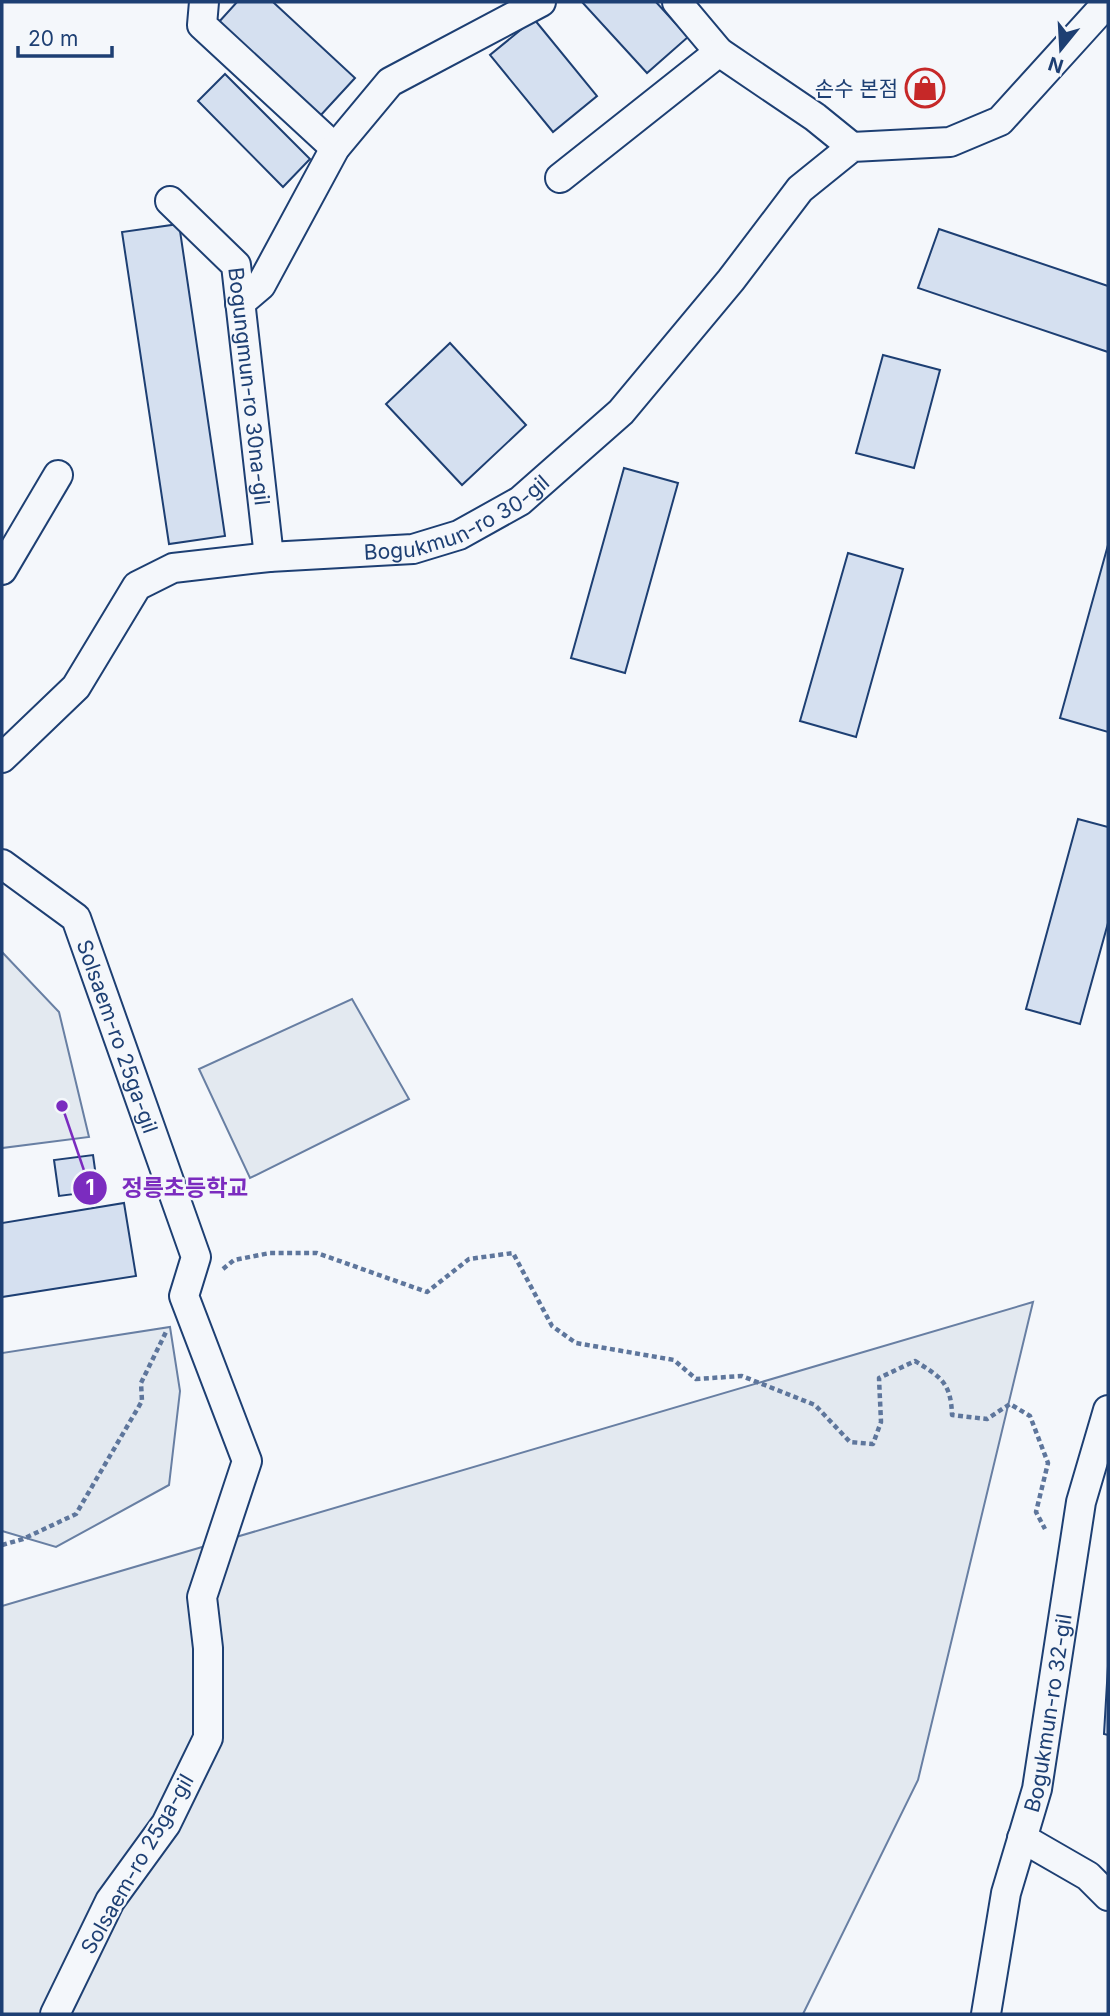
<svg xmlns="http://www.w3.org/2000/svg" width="1110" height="2016" font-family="Inter,'Noto Sans KR',sans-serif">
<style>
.green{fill:#e3e9f0;stroke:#687fa3;stroke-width:2}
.building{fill:#d5e0f0;stroke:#1d3f73;stroke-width:2}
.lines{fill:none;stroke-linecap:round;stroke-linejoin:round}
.minor-casing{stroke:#1d3f73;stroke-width:32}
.path{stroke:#5e769c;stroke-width:4.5;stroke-dasharray:5 3.5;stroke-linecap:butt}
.minor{stroke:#f4f7fb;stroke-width:28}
.labels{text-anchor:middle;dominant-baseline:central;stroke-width:5;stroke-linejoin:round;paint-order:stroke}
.poi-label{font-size:21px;fill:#1d3f73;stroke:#f4f7fb;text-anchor:end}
.street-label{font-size:21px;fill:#1d3f73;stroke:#f4f7fb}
.leader{fill:none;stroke:#7b2cbf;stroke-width:2.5}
.callout-dot{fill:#7b2cbf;stroke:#f4f7fb;stroke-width:2.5}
.mark-label{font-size:21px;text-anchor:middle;font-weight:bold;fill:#fff}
.callout-label{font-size:23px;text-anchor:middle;font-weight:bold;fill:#7b2cbf;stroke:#f4f7fb;stroke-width:5;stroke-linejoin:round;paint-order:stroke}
</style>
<rect width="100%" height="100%" fill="#f4f7fb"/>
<path class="green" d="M2,952l57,60 30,125 -87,11z
M352,999l57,100 -159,79 -51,-109z
M1033,1302l-115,478 -115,234h-801v-408z
M170,1327l10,64 -11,94 -113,62 -54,-16v-178z"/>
<path class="building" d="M237,2h36l82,76 -35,38 -102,-93z
M582,2h74l32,35 -41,36z
M534,19l63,77 -44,36 -63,-77z
M225,74l85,85 -27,28 -85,-86z
M179,224l46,312 -56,8 -47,-312z
M939,229l169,57v66l-190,-64z
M450,343l76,82 -64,60 -76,-81z
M883,355l57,15 -26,98 -58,-15z
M624,468l54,15 -53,190 -54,-15z
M1108,545v187l-48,-14z
M848,553l55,16 -47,168 -56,-16z
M1078,819l30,8v96l-28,101 -54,-15z
M93,1155l5,36 -39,5 -5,-36z
M124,1203l12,73 -134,21v-74z
M1108,1666v69l-4,-1z"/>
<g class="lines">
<defs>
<g id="minor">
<path d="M204,2l-2,23 133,123"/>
<path d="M677,2l42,50 96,65 37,30"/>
<path d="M560,178l159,-126"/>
<path id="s1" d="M170,201l66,64 33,292"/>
<path d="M240,303l21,-18 74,-137 55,-66 151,-80"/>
<path d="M2,570l56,-95"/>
<path id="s2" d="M2,758l74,-71 61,-101 36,-18 96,-11 144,-8 46,-14 61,-34 101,-89 110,-132 69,-91 52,-42 98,-5 50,-21 108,-119"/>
<path id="s3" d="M2,864l74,54 120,339 -12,39 63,165 -45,136 6,51v90l-42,86 -56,77 -55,113"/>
<path d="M1022,1838l66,38 20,20"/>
<path id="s4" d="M986,2014l20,-121 31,-104 44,-287 27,-92"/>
</g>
</defs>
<use href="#minor" class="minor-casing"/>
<path class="path" d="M223,1269l11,-9 36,-7h47l110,39 42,-33 44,-6 39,73 24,17 98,17 22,19 46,-3 73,29 35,37 23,2 8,-22 -2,-44 36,-17c26,16 36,22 37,54l35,4 23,-15 20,12 18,47 -12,49 9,17
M2,1545l21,-6 53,-25 66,-113 -1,-18 25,-51"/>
<use href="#minor" class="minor"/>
</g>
<defs>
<symbol id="shop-ring" viewBox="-11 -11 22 22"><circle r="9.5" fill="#f4f7fb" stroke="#c62828" stroke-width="1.5"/><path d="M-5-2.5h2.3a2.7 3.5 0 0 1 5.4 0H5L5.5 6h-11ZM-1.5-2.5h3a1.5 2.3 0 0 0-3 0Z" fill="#c62828"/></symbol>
</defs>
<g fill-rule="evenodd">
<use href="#shop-ring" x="903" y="66" width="44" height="44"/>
</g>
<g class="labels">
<g class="poi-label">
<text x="898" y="88">손수 본점</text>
</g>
<g class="street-label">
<text stroke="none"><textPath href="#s1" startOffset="214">Bogungmun-ro 30na-gil</textPath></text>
<text stroke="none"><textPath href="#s2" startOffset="553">Bogukmun-ro 30-gil</textPath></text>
<text stroke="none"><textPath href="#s3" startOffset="217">Solsaem-ro 25ga-gil</textPath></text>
<text stroke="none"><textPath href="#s4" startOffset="308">Bogukmun-ro 32-gil</textPath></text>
<text transform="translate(137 1864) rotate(-60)">Solsaem-ro 25ga-gil</text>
</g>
</g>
<path class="leader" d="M62 1106L90 1188"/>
<g class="callout-dot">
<circle cx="62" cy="1106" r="7"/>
<circle cx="90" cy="1188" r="18"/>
</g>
<g class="mark-label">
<text x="90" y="1195">1</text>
</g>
<g class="callout-label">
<text x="185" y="1196">정릉초등학교</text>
</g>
<rect width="1110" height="2016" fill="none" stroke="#1d3f73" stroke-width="7"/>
<g transform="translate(1061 49) rotate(198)" stroke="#f4f7fb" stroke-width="5" paint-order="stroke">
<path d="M0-5L12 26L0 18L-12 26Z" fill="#1d3f73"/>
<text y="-10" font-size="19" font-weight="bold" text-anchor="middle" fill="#1d3f73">N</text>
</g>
<path d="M18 46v10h94v-10" fill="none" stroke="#1d3f73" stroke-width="3.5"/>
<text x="28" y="46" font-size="21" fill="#1d3f73" stroke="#f4f7fb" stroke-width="5" paint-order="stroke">20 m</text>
</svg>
